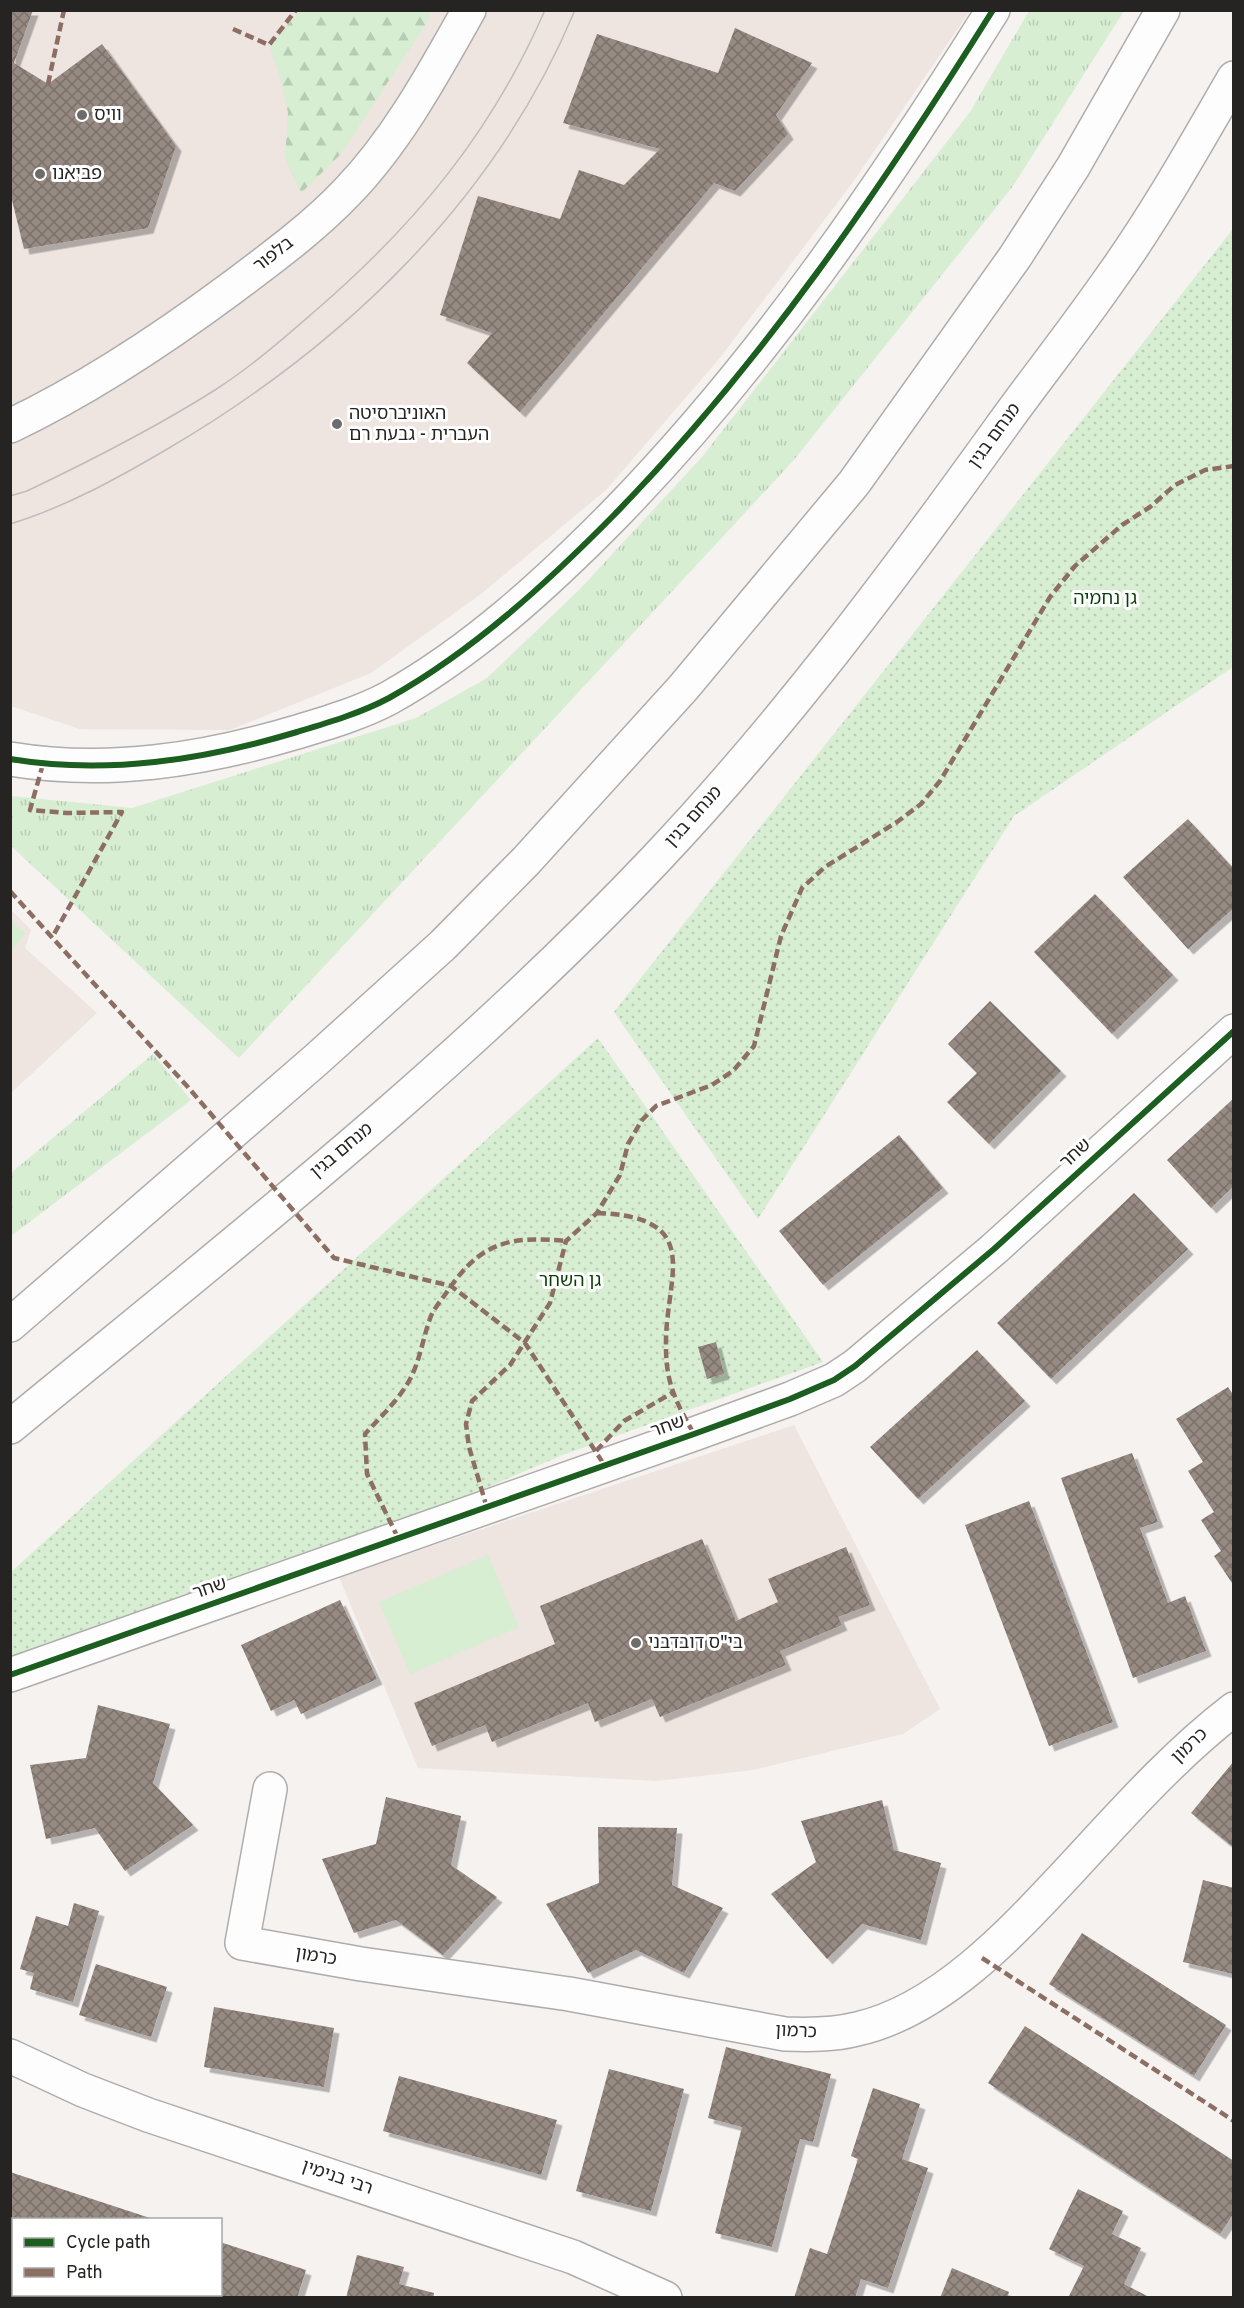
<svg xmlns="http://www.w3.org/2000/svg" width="1244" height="2308" font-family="Overpass,'Noto Sans Hebrew',sans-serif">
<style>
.built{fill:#eee4e0}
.grass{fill:url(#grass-tufts)}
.forest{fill:url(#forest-firs)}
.park{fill:url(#park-dots)}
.garden{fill:#d7eed3}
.building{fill:url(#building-cross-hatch);filter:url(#shadow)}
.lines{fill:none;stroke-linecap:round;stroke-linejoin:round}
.minor-casing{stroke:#afadac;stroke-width:36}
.highway-casing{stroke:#afadac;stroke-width:36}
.minor{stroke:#fefdfd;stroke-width:33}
.highway{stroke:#fefdfd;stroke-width:33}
.tram{stroke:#bebcbc;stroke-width:1.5}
.quiet{stroke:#8d6e63;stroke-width:4.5;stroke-dasharray:9 4.5;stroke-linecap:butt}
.cycleway-casing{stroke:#fff;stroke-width:10}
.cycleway{stroke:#1b5e20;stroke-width:6}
.poi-dot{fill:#6e6c6b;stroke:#fff;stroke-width:2}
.labels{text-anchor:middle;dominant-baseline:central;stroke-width:6;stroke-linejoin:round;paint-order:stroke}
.poi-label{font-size:18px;fill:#262423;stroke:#fff;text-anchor:start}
.street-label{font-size:18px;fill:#262423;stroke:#fff}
.park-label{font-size:18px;fill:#093d08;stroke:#fff}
</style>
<defs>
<pattern id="grass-tufts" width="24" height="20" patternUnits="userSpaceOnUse" patternTransform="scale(1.5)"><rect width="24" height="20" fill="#d7eed3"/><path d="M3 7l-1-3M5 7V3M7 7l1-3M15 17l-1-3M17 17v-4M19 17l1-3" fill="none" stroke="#b8ccb5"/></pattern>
<pattern id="forest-firs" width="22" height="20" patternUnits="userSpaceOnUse" patternTransform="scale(1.5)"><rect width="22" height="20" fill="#d7eed3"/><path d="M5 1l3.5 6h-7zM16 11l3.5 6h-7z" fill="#b8ccb5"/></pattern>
<pattern id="park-dots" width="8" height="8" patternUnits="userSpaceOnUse" patternTransform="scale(1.5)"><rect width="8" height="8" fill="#d7eed3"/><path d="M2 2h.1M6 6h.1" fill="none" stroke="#b8ccb5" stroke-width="1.8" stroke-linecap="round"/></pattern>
<pattern id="building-cross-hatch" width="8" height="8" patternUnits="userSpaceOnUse" patternTransform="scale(1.5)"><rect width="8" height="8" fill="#968a82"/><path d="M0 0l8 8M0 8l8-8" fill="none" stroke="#7a716a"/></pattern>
<filter id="shadow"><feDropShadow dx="5.5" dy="5.5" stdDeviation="0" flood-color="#0004"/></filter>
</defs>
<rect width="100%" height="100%" fill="#f5f2f0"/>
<path class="built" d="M11,11h959l-117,171 -134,177 -113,131 -125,104 -110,79 -141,57 -150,-1 -69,-23z
M11,910l20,20 -6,18 72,65 -86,80z
M794,1425l146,284 -37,25 -150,36 -97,11 -238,-13 -79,-191z"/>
<path class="grass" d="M1029,11h95l-111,175 -220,275 -554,597 -228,-212v-50l121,12 284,-90 71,-40 94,-90 121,-131 268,-345z
M153,1054l38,46 -180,136v-63z"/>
<path class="forest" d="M300,11h131l-3,10 -88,134 -39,38 -16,-35 3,-46 -8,-35 -11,-32z"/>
<path class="park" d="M1233,229v438l-219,149 -256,403 -144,-207z
M598,1038l225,324 -263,94 -549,237v-121z"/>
<path class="garden" d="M11,921l15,12 -15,18z
M488,1555l31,72 -109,47 -31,-72z"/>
<path class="building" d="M10,10h23l-19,53 34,21 54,-40 74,102 -28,82 -124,21 -14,-57z
M735,28l77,35 -36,52 12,19 -53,57 -21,-8 -194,229 -53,-49 25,-30 -52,-18 38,-119 82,23 19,-49 45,15 36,-36 -97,-26 34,-89 121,39z
M1188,819l46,50v39l-46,41 -65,-72z
M1095,894l78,81 -61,59 -78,-82z
M990,1001l71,70 -72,73 -42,-42 30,-29 -29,-29z
M1234,1098v88l-23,22 -44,-48z
M899,1135l44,53 -120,97 -44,-54z
M1134,1193l54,56 -137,130 -54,-56z
M716,1342l8,32 -17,5 -9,-32z
M977,1350l48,51 -107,98 -48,-52z
M1228,1387l6,9v190l-20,-30 7,-5 -20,-31 13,-8 -26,-41 15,-9 -27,-43z
M1132,1453l26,69 -18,6 28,75 17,-7 21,55 -73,27 -72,-200z
M1029,1501l84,221 -64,24 -84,-221z
M702,1539l34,82 42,-19 -10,-23 78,-32 24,58 -32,12 4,8 -62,26 6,14 -126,52 -8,-18 -57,23 -7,-19 -96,39 -7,-17 -53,21 -18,-43 141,-59 -15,-38z
M340,1600l37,79 -76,35 -7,-14 -23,11 -30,-66z
M98,1705l72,19 -17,59 40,42 -68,46 -30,-43 -49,11 -16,-74 56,-7z
M1234,1761v87l-43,-35z
M386,1797l75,19 -10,49 46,32 -54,58 -47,-35 -42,13 -32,-74 54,-15z
M882,1800l12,50 47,13 -20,77 -59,-16 -35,35 -56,-65 45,-32 -15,-41z
M598,1827l79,1 -5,57 51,23 -39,65 -48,-23 -48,23 -42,-69 53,-21z
M1203,1880l31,8 -1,86 -50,-12z
M74,1903l25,8 -26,91 -43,-13 4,-16 -14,-4 16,-53 32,10z
M1082,1933l144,92 -32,51 -145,-92z
M96,1964l71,23 -16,50 -72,-22z
M214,2007l120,21 -10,59 -120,-20z
M1025,2026l209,135v52l-14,21 -232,-151z
M726,2047l105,27 -18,68 -13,-3 -28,108 -57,-14 27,-106 -34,-9z
M609,2069l75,20 -33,122 -75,-20z
M399,2076l158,44 -16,55 -158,-44z
M873,2088l47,16 -18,55 26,9 -40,120 -27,-9 -6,19h-61l16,-50 17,6 31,-95 -7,-3z
M10,2172l143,47v1h-139v22l-4,-1z
M1078,2189l45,22 -11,23 29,14 -17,36 27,14h-83l16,-32 -35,-17z
M220,2242l86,28 -9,28h-119l-8,-3 50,-1z
M357,2255l47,12 -5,17 35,9 -1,5h-87z
M952,2268l57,24 -2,6h-67z"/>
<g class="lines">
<defs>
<path id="minor" d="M10,426c80,-38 153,-87 223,-139 40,-30 81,-60 115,-96 50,-52 86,-119 121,-181
M10,759c97,16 193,1 287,-27 30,-9 64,-19 92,-34 84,-47 158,-115 225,-183 149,-153 266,-325 379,-505
M10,1675l684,-241 96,-35 44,-19 21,-14 139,-117 240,-218
M270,1789l-28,154 119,21 208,30 216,40c25,1 48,1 72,-5 85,-19 158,-100 215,-161 51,-55 102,-113 162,-159
M10,2056l73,34 65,25 425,142 92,41"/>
<path id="highway" d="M10,1325l307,-266 126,-114 83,-84 157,-173 171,-205 161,-226 58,-90 90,-157
M10,1427c220,-181 447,-358 644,-566 127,-134 237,-281 345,-431 36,-50 74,-98 109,-148 47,-65 86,-135 126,-204"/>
</defs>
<use href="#minor" class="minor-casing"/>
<use href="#highway" class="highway-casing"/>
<use href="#minor" class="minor"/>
<use href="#highway" class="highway"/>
<path class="tram" d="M10,496l17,-5c65,-31 128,-63 188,-101 36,-23 69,-52 100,-79 101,-87 177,-179 230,-301
M10,524c56,-17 110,-47 159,-76 175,-103 327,-248 406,-438"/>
<path class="quiet" d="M233,29l36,16 27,-35
M48,84l16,-74
M43,764l-13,46 37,3 55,-1 -69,124
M10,891l177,195 147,172 117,28 74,57 80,123
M597,1213c111,4 67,65 69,135 0,36 11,56 28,86
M596,1451l28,-30 48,-28
M487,1508l-18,-61 -3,-23 6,-23 38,-36 40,-62 16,-62 31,-28 23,-38 8,-31 14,-24 14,-14 56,-21 21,-14 21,-25 27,-110 21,-48 23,-21 72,-45 24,-18 19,-23 110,-184 25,-31 47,-41 28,-18 25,-22 30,-15 29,-4
M398,1538l-31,-64 -2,-40c17,-19 38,-38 48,-61 8,-18 11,-39 18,-57 4,-9 12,-18 18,-27 33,-48 62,-53 117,-48
M982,1958l252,163"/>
<defs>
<path id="cycleway" d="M10,759c97,16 193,1 287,-27 30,-9 64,-19 92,-34 84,-47 158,-115 225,-183 149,-153 266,-325 379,-505
M10,1675l684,-241 96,-35 44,-19 21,-14 139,-117 240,-218"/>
</defs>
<use href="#cycleway" class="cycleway-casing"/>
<use href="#cycleway" class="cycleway"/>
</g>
<g class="poi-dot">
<circle cx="82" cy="115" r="6"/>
<circle cx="40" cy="174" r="6"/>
<circle cx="337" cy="424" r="6"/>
<circle cx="636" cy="1643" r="6"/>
</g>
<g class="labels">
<g class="poi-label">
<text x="94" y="115">וויס</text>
<text x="52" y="174">פביאנו</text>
<text x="349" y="414">האוניברסיטה<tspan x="349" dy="21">העברית - גבעת רם</tspan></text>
<text x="648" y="1643">בי"ס דובדבני</text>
</g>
<g class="street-label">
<text transform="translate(274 255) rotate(-38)">בלפור</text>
<text transform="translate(995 436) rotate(-54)">מנחם בגין</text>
<text transform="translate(694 817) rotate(-48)">מנחם בגין</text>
<text transform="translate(342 1151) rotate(-40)">מנחם בגין</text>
<text transform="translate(1076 1154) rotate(-43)">שחר</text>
<text transform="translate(668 1427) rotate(-20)">שחר</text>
<text transform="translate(210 1589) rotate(-19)">שחר</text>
<text transform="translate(1190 1746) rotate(-44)">כרמון</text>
<text transform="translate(316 1957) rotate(9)">כרמון</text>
<text transform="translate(796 2032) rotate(3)">כרמון</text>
<text transform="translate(337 2178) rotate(19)">רבי בנימין</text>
</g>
<g class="park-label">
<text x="1105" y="599">גן נחמיה</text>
<text x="570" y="1281">גן השחר</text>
</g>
</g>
<rect width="1244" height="2308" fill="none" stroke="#262423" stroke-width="24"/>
<rect x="12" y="2218" width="210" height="78" fill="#ffffff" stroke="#a8a7a7" stroke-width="1.5"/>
<rect x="24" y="2238" width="30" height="9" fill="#1b5e20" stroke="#a8a7a7" stroke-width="1.5"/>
<text x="66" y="2248" font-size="18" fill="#262423">Cycle path</text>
<rect x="24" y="2268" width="30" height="9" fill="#8d6e63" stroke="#a8a7a7" stroke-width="1.5"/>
<text x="66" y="2278" font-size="18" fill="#262423">Path</text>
</svg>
